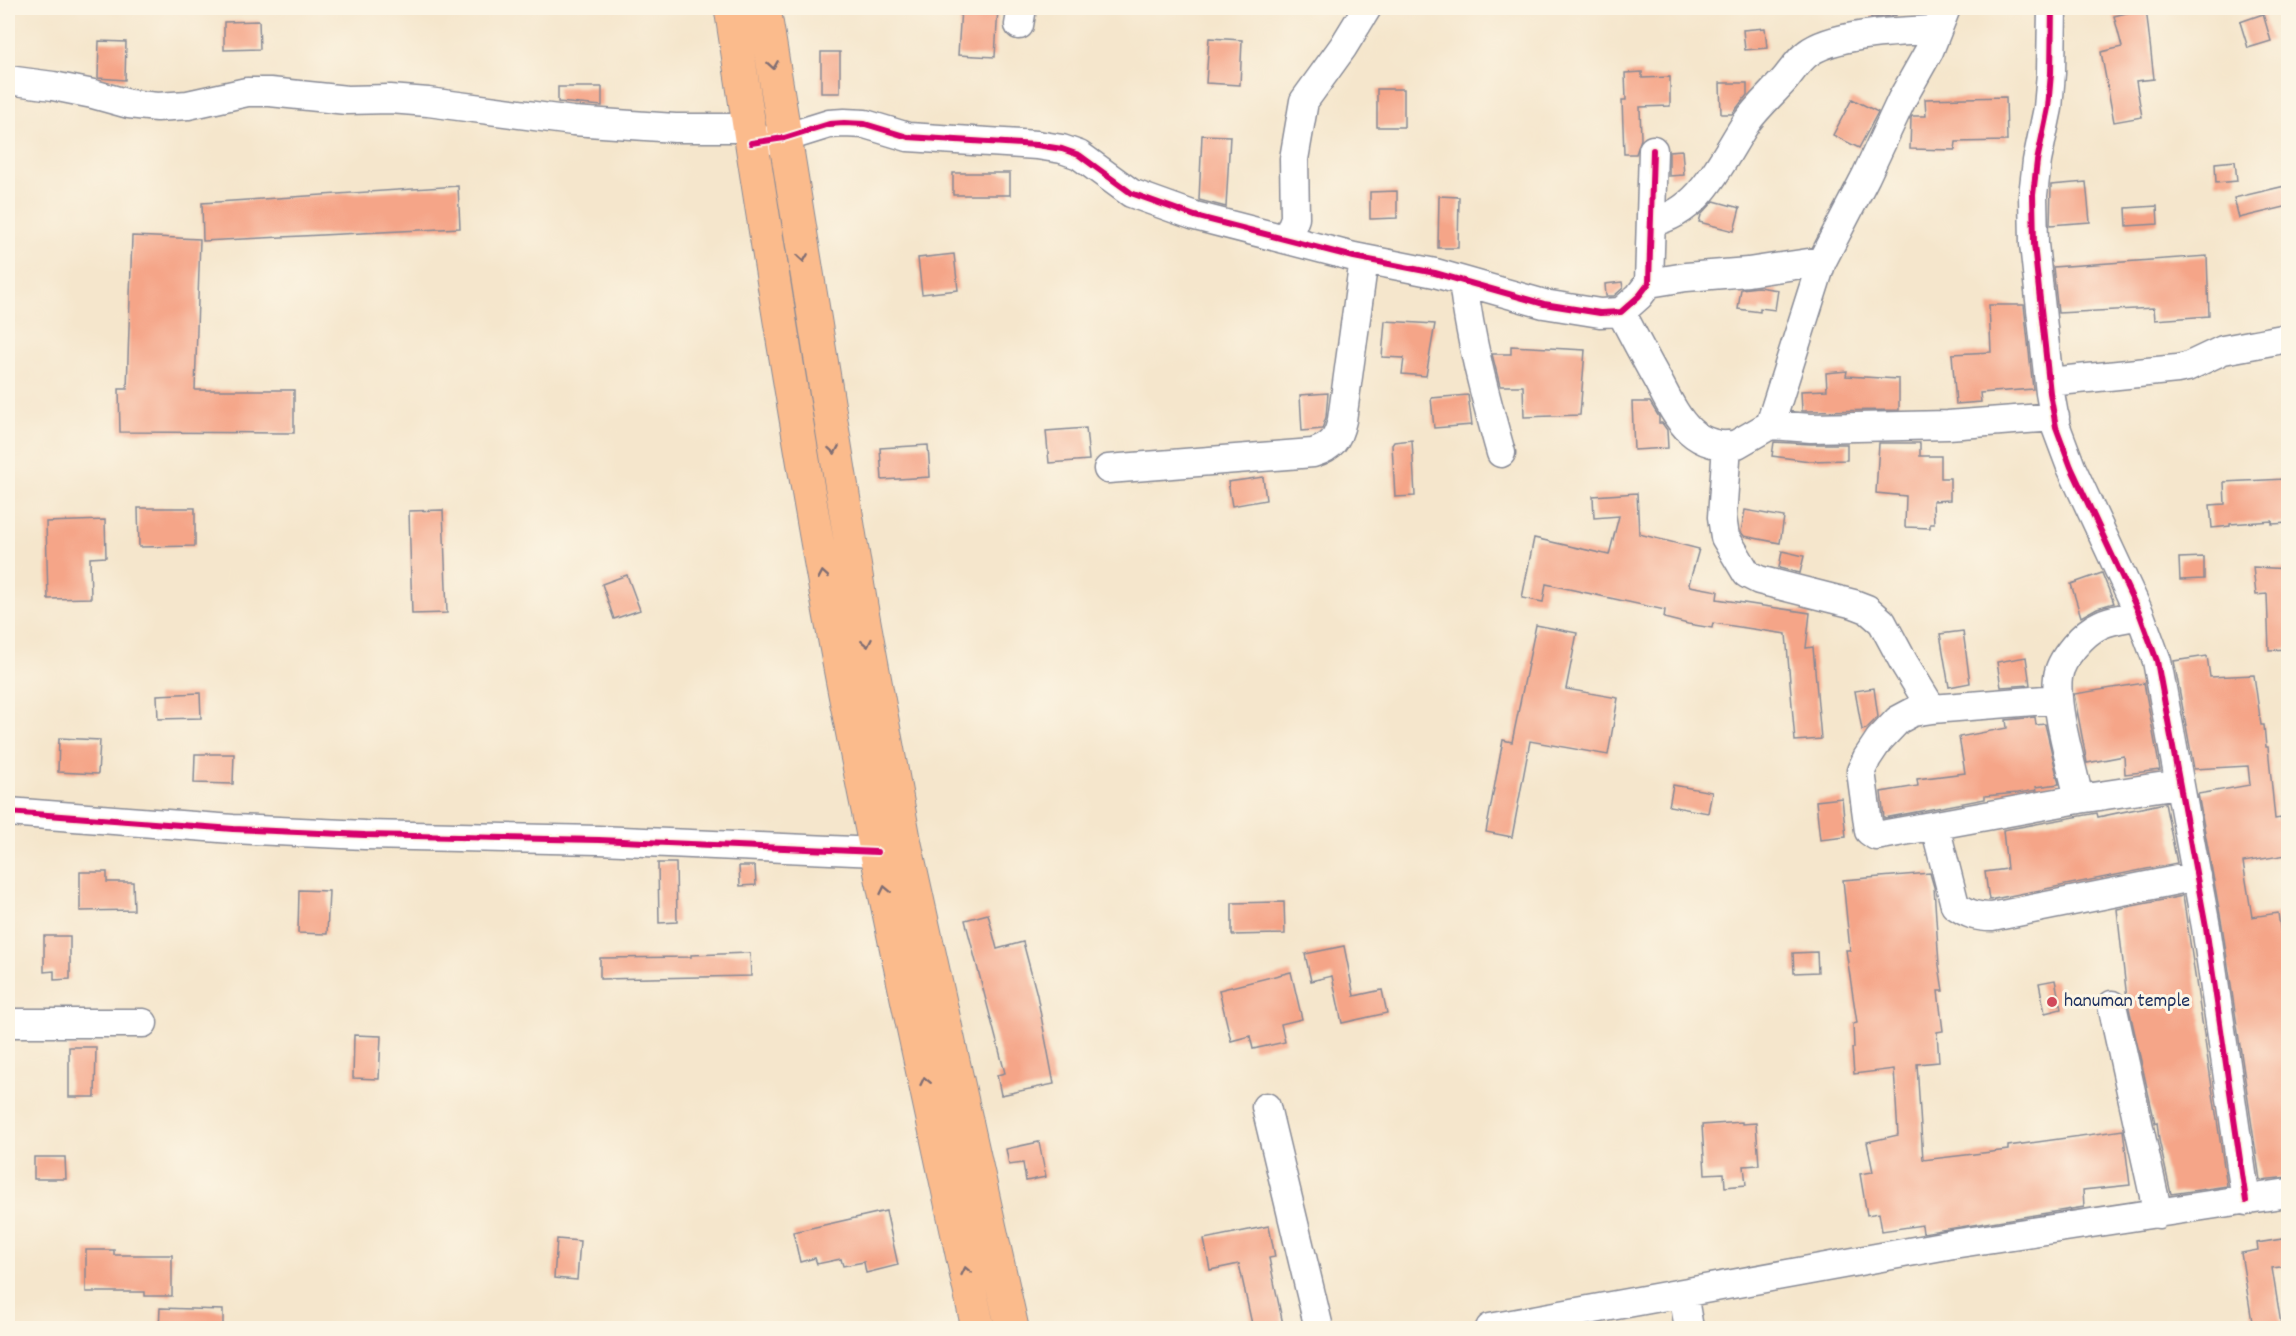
<svg xmlns="http://www.w3.org/2000/svg" width="2296" height="1336" font-family="Dekko,sans-serif">
<style>
.building{fill:#f5a588}
.lines{fill:none;stroke-linecap:round;stroke-linejoin:round}
.minor-casing{stroke:#888a95;stroke-width:31}
.highway-casing{stroke:#888a95;stroke-width:35}
.minor{stroke:#fff;stroke-width:28}
.highway{stroke:#fbbb8c;stroke-width:33}
.cycleway-casing{stroke:#fcf5e5;stroke-width:10}
.cycleway{stroke:#d6006c;stroke-width:6}
.oneway{stroke:#806e73}
.poi-dot{fill:#d1495b;stroke:#fcf5e5;stroke-width:2}
.labels{text-anchor:middle;dominant-baseline:central;stroke-width:6;stroke-linejoin:round;paint-order:stroke}
.poi-label{font-size:20px;fill:#1b2f5e;stroke:#fcf5e5;text-anchor:start}
</style>
<rect width="100%" height="100%" fill="#fcf5e5"/>
<filter id="ink" filterUnits="userSpaceOnUse"><feTurbulence type="fractalNoise" baseFrequency=".0167" numOctaves="2"/><feDisplacementMap in="SourceGraphic" scale="12" xChannelSelector="R" yChannelSelector="G"/><feConvolveMatrix kernelMatrix="1 2 1 2 8 2 1 2 1" color-interpolation-filters="sRGB"/></filter>
<filter id="wash" filterUnits="userSpaceOnUse"><feTurbulence type="fractalNoise" baseFrequency=".008" numOctaves="4" result="noise"/><feDisplacementMap in="SourceGraphic" scale="24" xChannelSelector="R" yChannelSelector="G"/><feGaussianBlur stdDeviation="1.35" result="paint"/><feColorMatrix in="noise" values="0 0 0 0 0 0 0 0 0 0 0 0 0 0 0 0 0 1.4 0 .05"/><feComposite in="paint" operator="in"/></filter>
<g filter="url(#wash)">
<rect width="100%" height="100%" fill="#f5e6cc"/>
<g id="blocks">
<path class="building" d="M961,8h37l-3,49 -37,-2z
M1871,8h25v7l-25,3z
M2146,8l8,71 -18,2 6,36 -28,5 -13,-70 21,-5 -8,-31z
M2263,14l8,27 -23,7 -8,-26z
M259,21l1,28 -36,1v-28z
M1765,28l2,20 -22,2 -2,-20z
M1209,38l33,2 -2,45 -34,-2z
M99,41l27,1 -1,38 -27,-2z
M821,52h19v41h-19z
M1642,72v6l28,-1v29l-30,1 1,32 -5,15h-12l-2,-54h4l-1,-27z
M1720,83h27v12l-15,19h-11z
M558,87h44v19l-44,-4z
M1377,89h27v38h-27z
M2006,97l1,44 -51,1 -1,8 -45,-1 1,-31 1,-2h14l-1,-17z
M1852,99l26,13 -19,36 -26,-13z
M1202,135l28,1 -4,71 -27,-7z
M1682,150l2,25 -15,1v-25z
M2235,161l2,20 -21,2 -1,-20z
M953,173h57v22h-57z
M2086,182l4,40 -40,3 1,-40z
M458,186l2,42 -257,13 -1,-38z
M2285,186l4,20 -50,12 -5,-20z
M1397,191v27l-27,1v-27z
M1439,196l20,1 -1,51h-20z
M1714,201l26,7 -6,23 -35,-9 2,-7z
M2157,206l1,18 -31,2 -1,-18z
M132,236l68,3 -5,151h99v43l-174,-1 -1,-43h8z
M954,254l4,36 -36,4 -4,-36z
M2207,256l2,60 -54,4 -1,-12 -96,5 -5,-46z
M1622,282l1,6 -9,8h-8l-1,-12z
M1758,287l20,3 -3,20 -15,-2v4l-22,-3 3,-20z
M1989,305h35l9,84 -53,4 1,9 -25,2 -4,-50 39,-2z
M1385,321l50,3 -9,52 -24,-2 2,-16 -22,-1z
M1511,346l74,4 -5,65 -56,2 -1,-31h-23l-8,-32h19z
M1847,371l-1,5 53,3v31l-97,1 -1,-20 26,-1 -1,-17z
M1328,393l-2,24 -4,12 -20,2 -2,-36z
M1468,395l4,30 -38,3 -3,-30z
M1632,402h18l9,15v6h3l5,7 1,18 -34,2z
M1086,428l3,32 -40,3 -3,-32z
M1412,440l3,56 -20,1 -3,-52 2,-3z
M1774,442l36,2h37v16l-37,1 -38,-5z
M1879,443h41v13h21v22h9v22l-17,1 1,23h-4v4l-25,-1 1,-31 -30,-3z
M928,445l2,32 -48,3 -2,-32z
M1263,477l3,23 -34,6 -4,-24z
M2285,479l1,17h3v27l-17,1v-3l-42,3v2l-18,2 -2,-23 15,-1 -1,-22z
M1637,493l2,41 60,15 -10,35 1,2 28,5 -1,8 93,14 -4,35 7,-1 8,92 -26,2 -9,-107 -73,-11 -1,5 -24,-4 -24,-6 1,-8 -119,-26 -3,18 -21,-4 12,-60 75,17 10,-39 -25,2 -1,-22z
M138,508h57v38l-56,1z
M443,510l4,103 -35,1 -3,-103z
M1745,510l39,7 -4,26 -36,-7 -3,-4z
M105,520l1,37 -16,1 1,40 -43,1 -2,-77z
M1782,551l22,5 -4,17 -21,-5z
M2204,557v22l-24,1 -1,-22z
M2253,567l36,2v80l-20,1 -2,-56 -11,1z
M2102,573l12,30 -17,5 -16,9 -10,-33z
M627,575l13,35 -26,9 -12,-35z
M1536,625l41,8 -11,56 52,9 -10,57 -78,-14 -18,96 -26,-5 17,-92 9,2z
M1963,631l7,52 -21,4 -9,-53z
M2207,656l3,21 44,-2 7,50h3l2,22h2l7,72 6,-1 6,37 -44,7 9,55 26,-4 4,28h7v236l-29,3 -38,-255 -24,-131 52,-9 -2,-19 -54,3 -20,-108z
M2026,657l4,28 -29,2 -4,-25z
M2144,683l16,87 -35,4 -1,-18 -37,7 -13,-69z
M1874,688l4,29 -12,12 -4,1 -7,-39z
M200,693l1,25 -43,1 -1,-24z
M2035,717l1,8 9,-1 14,60 -23,3 1,3 -19,3 -33,3v3l-101,19 -3,-26 37,-6 -1,-7 48,-6 -6,-36 48,-9 -1,-8z
M59,738l41,2 -2,34 -40,-2z
M195,754h39l-1,30 -39,-1z
M1673,785l39,7 -4,21 -39,-7z
M1842,798l4,39 -26,3 -4,-39z
M2165,803l12,60 -188,37 -4,-28 22,-3 -4,-39 94,-17 1,4z
M658,863h18l1,59 -18,1z
M739,866h16l1,19 -16,1z
M80,872h27v10h26l1,28 -54,1z
M1930,873l4,14 5,78 4,26h-5l5,40 -6,1 2,30 -22,2 6,96 85,-10v-4l115,-16 7,55 -47,5 1,17 -161,26 -1,-8 -40,6 -3,-18 -12,2 -7,-41 13,-2 -6,-30 31,-7 -4,-66 -40,5 -2,-26h2l-1,-24 4,-1 -11,-73h4l-7,-70z
M299,890l30,1 -2,43 -29,-1z
M2183,896l44,290 -56,8 -12,-54 -2,-18 -2,1 -28,-124 -10,-90z
M1284,902l1,32 -53,1v-32z
M988,914l9,35 26,-7 14,53 17,89 -53,11 -4,-20 8,-2 -40,-153z
M44,936h26v43l-16,1v-9l-10,1z
M1344,946l10,50 28,-6 5,23 -45,10 -10,-47 -21,5 -6,-27z
M1817,952l1,20 -24,1 -1,-20z
M750,953l1,23 -151,3v-21l91,-1v-2z
M1291,972l11,47 -21,5 4,18 -32,7 -3,-13 -19,5 -12,-51z
M2055,980l6,29 -16,4 -6,-30z
M354,1035l27,1 -2,43 -26,-1z
M69,1047h27l-1,50h-26z
M1742,1122v2l14,-1 3,42 -15,1 2,19 -21,2 -1,-14 -19,1 -3,-49z
M1039,1142l7,35 -20,4 -3,-18 -14,2 -3,-16z
M34,1157h31l1,22h-32z
M886,1211l12,54 -32,8 -2,-11 -21,4 -2,-7 -24,5 -2,-6 -15,4 -7,-30z
M1269,1226l6,31 -6,1 15,71h-31l-14,-65 -29,6 -6,-31z
M2289,1238v28l-17,2 9,56 -28,4 -12,-75 17,-3 -1,-7z
M557,1239l23,2 -3,39 -23,-2z
M86,1250h28v5h58v41h-27v-4h-59z
M160,1308l63,2v19h-64z"/>
</g>
</g>
<g filter="url(#ink)">
<use href="#blocks" fill-opacity="0" stroke="#888a95" stroke-width="1.5"/>
<g class="lines">
<defs>
<path id="minor" d="M2052,8l-1,65 -3,35 -11,53 -4,34 1,49 16,149 6,34 15,40 69,148 17,46 49,266 40,274
M1019,25l3,-17
M8,80l45,6 40,8 36,10 28,3 31,-2 59,-13h23l77,8 43,-1 38,3 145,19 102,7h74
M762,141l22,-3 45,-14 15,-1 21,1 43,13 129,8 25,4 17,6 52,38 64,23 159,41 81,16 109,31 56,9 21,-1 18,-16 10,-13 4,-133
M1651,222c50,-9 70,-61 95,-99 11,-16 27,-30 40,-45 7,-9 15,-21 25,-27 29,-18 92,-20 126,-21
M1287,239l8,-21 -1,-59 10,-58 39,-54 24,-39
M1463,281c7,59 22,115 38,172
M1649,283l37,-6 62,-5 74,-11
M1621,312c12,23 24,46 37,69 9,17 18,37 32,50 12,11 31,17 47,13l33,-19 41,3 137,-3 107,-8
M2049,382l128,-13 10,-2 36,-17 65,-12
M1770,425l52,-164 44,-85 36,-77 27,-48 17,-43
M1727,445l-5,72 3,20 22,37 12,6 95,24 13,5 15,13 22,41 28,46
M1108,469l205,-16c19,-6 25,-14 29,-33l22,-161
M2058,699l-126,10 -19,3 -15,8 -19,20 -12,18 -6,13 8,60 7,5 203,-37 100,-15
M2079,799c-7,-33 -25,-91 -21,-122 2,-18 26,-45 42,-52 11,-6 27,-7 40,-10
M8,812l225,17 132,6 234,5 278,12
M1935,826l20,79c13,9 21,12 37,12l205,-41
M2112,1005l46,209
M8,1023h135
M1266,1107l53,221
M1683,1293l6,35
M1490,1328l463,-84 335,-51"/>
<path id="highway" d="M731,8c32,211 65,423 104,633 43,230 94,459 143,687
M764,8l97,598 44,238 107,484"/>
</defs>
<use href="#minor" class="minor-casing"/>
<use href="#highway" class="highway-casing"/>
<use href="#minor" class="minor"/>
<use href="#highway" class="highway"/>
<defs>
<path id="cycleway" d="M2052,8l-1,65 -3,35 -11,53 -4,34 1,49 16,149 6,34 15,40 69,148 17,46 49,266 40,274
M751,143l33,-5 45,-14 15,-1 21,1 43,13 129,8 25,4 17,6 52,38 64,23 159,41 81,16 109,31 56,9 21,-1 18,-16 10,-13 4,-133
M8,812l225,17 132,6 234,5 278,12"/>
</defs>
<use href="#cycleway" class="cycleway-casing"/>
<use href="#cycleway" class="cycleway"/>
</g>
<defs><path id="oneway-chevron" d="M-2-3.5L2.5 0L-2 3.5" fill="none" stroke-width="1.6" stroke-linecap="round" stroke-linejoin="round" transform="scale(1.5)"/></defs>
<g class="oneway">
<use href="#oneway-chevron" transform="translate(773 65) rotate(81)"/>
<use href="#oneway-chevron" transform="translate(803 258) rotate(81)"/>
<use href="#oneway-chevron" transform="translate(834 450) rotate(80)"/>
<use href="#oneway-chevron" transform="translate(823 575) rotate(-100)"/>
<use href="#oneway-chevron" transform="translate(867 643) rotate(79)"/>
<use href="#oneway-chevron" transform="translate(885 890) rotate(-102)"/>
<use href="#oneway-chevron" transform="translate(925 1081) rotate(-102)"/>
<use href="#oneway-chevron" transform="translate(966 1271) rotate(-102)"/>
</g>
</g>
<circle class="poi-dot" cx="2052" cy="1002" r="6"/>
<g class="labels">
<g class="poi-label">
<text x="2064" y="1002">hanuman temple</text>
</g>
</g>
<rect width="2296" height="1336" fill="none" stroke="#fcf5e5" stroke-width="30"/>
</svg>
